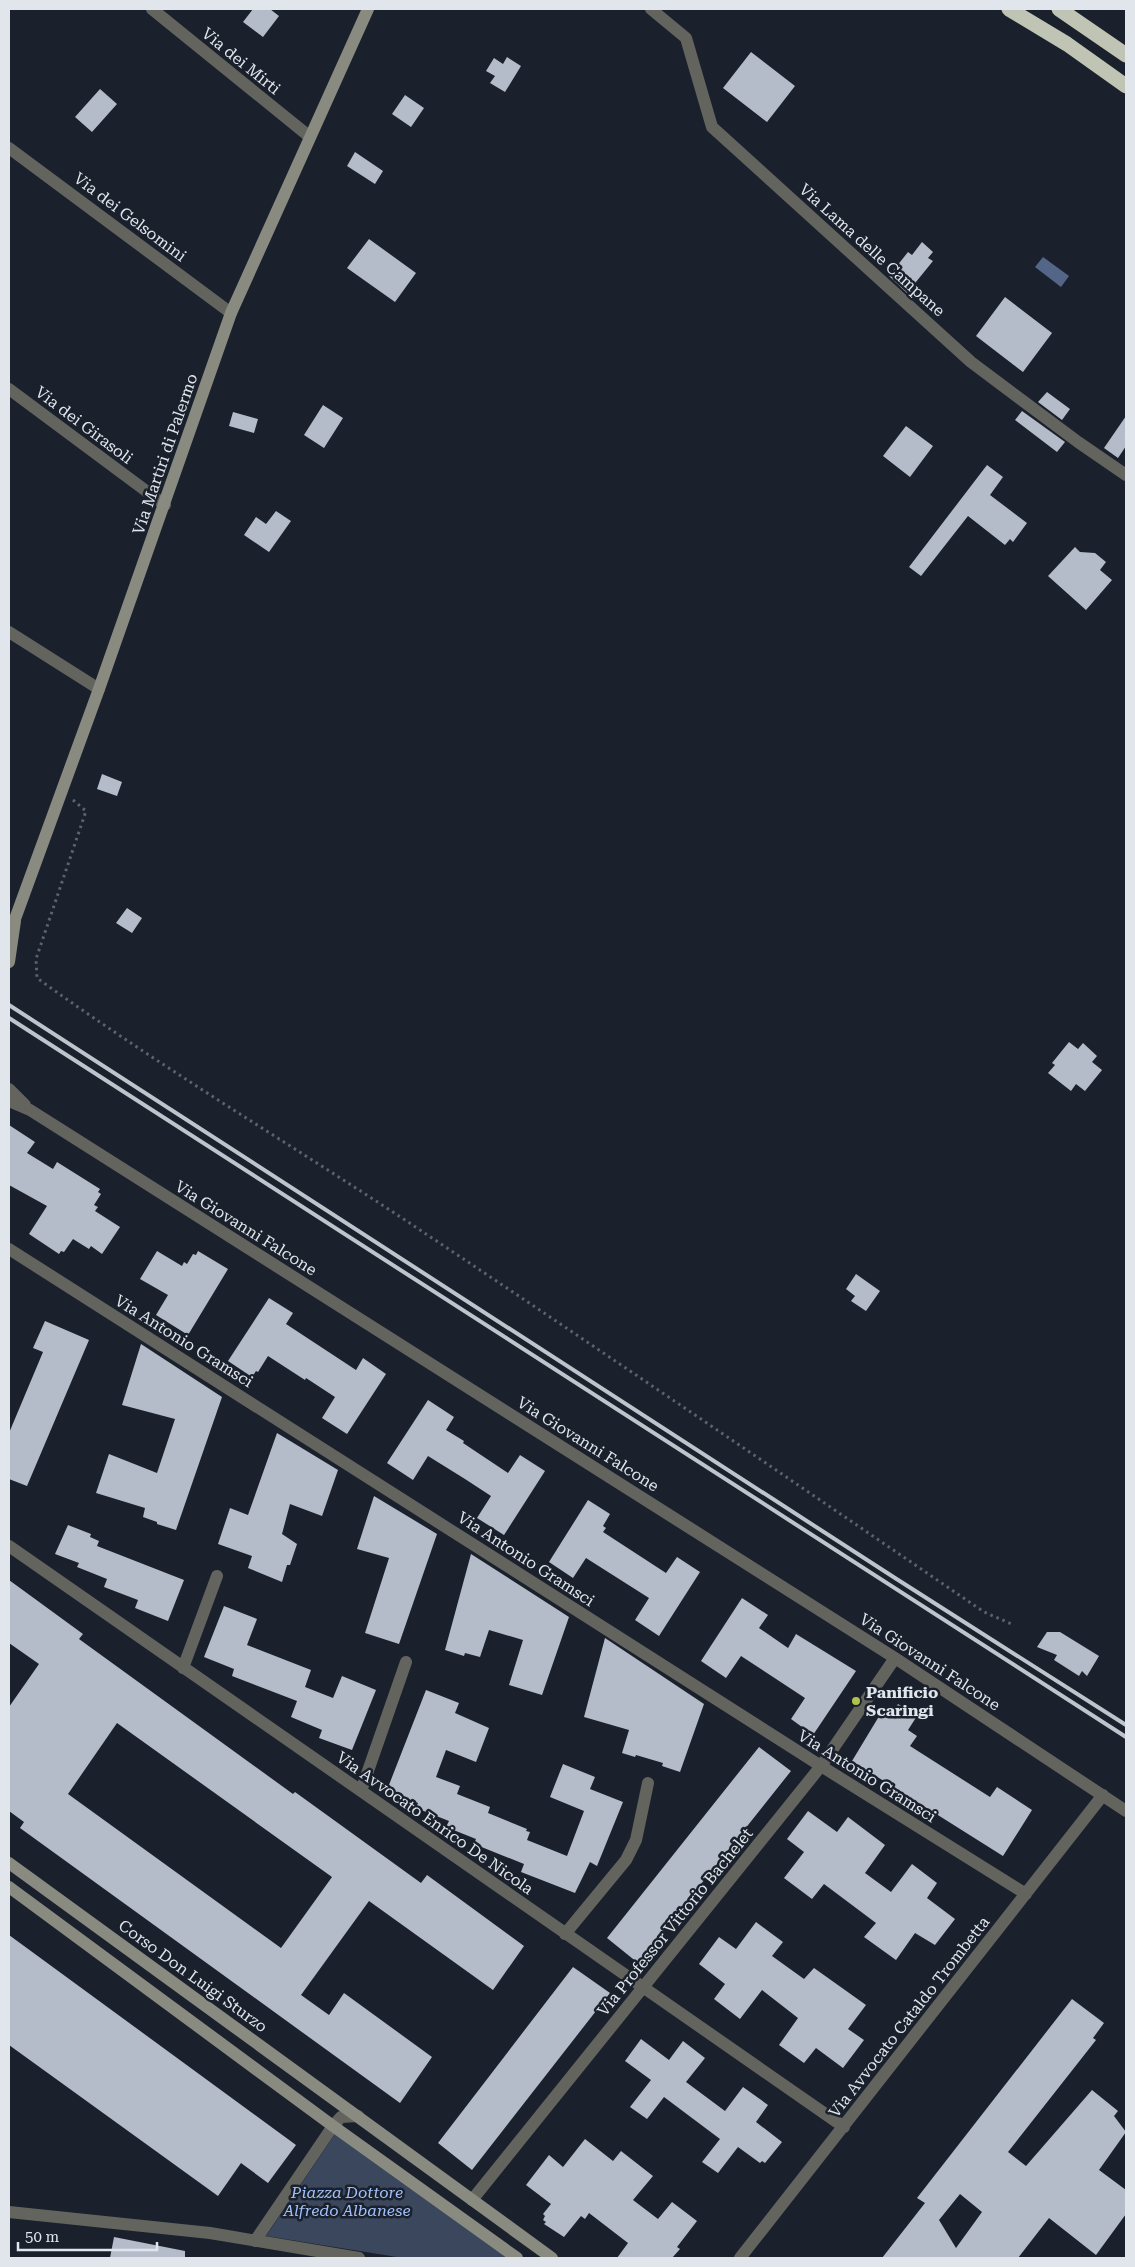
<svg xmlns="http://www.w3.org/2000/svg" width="1135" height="2267" font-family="'Roboto Serif',serif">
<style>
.green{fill:#3a475d}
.water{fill:#546687}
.building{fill:#b4bcca;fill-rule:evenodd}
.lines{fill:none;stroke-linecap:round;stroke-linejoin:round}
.path{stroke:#5d636d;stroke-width:3;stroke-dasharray:2.5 4;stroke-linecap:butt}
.street{stroke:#63645e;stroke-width:12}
.secondary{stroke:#898b81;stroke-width:12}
.highway{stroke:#c0c4b4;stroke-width:15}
.rail{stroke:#bec4cb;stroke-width:4}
.poi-dot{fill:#b2c34c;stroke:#1b212c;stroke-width:2}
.labels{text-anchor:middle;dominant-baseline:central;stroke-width:5;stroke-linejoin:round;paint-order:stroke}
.street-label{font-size:16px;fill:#e1e6ed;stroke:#1b212c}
.poi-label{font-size:16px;font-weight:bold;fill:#e1e6ed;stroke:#1b212c;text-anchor:start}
.park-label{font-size:16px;font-style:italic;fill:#a1c0f9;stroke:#1b212c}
</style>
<rect width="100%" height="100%" fill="#1b212c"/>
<path class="green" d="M335,2134l173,124h-105l-137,-22z"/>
<path class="water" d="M1043,257l26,19 -8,11 -26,-20z"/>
<path class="building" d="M253,9h17l9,7 -16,21 -20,-15z
M751,52l44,34 -28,36 -44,-34z
M507,57l14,9 -16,26 -15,-9 5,-7 -9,-5 8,-13 9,6z
M100,89l17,15 -25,28 -17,-15z
M405,95l19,13 -13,19 -19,-13z
M355,152l28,19 -8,13 -28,-18z
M369,239l47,34 -21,29 -48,-34z
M922,242l11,10 -5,6 5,3 -26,32 -18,-17 19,-24 4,3z
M1005,297l47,36 -29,39 -47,-36z
M1047,392l23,17 -8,11 -24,-18z
M323,405l20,13 -19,30 -20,-13z
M1022,411l43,31 -8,10 -42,-32z
M233,412l25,7 -4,14 -25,-7z
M1126,416v30l-8,12 -14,-10z
M906,426l27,20 -23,31 -27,-21z
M987,465l16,12 -13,18 37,28 -14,19 -3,-3 -5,6 -37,-29 -47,60 -12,-9z
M276,511l15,10 -22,31 -25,-17 12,-18 10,7z
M1075,547l5,5 15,1 11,9 -6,8 12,10 -26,30 -38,-34z
M102,774l20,8 -5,14 -20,-7z
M127,908l15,10 -10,15 -16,-10z
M1069,1042l9,7 5,-6 14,13 -5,6 10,8 -17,21 -9,-7 -5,7 -23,-18 7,-8 -3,-2z
M9,1125l26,17 -8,11 26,16 4,-7 43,27 -2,3 3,2 -7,11 4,2 -3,4 25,16 -18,27 -11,-8 -2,3 -16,-10 -9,13 -3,-1 -2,3 -30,-20 18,-28 -38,-21z
M157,1251l25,15 2,-4 3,2 6,-10 3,1 2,-4 30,18 -40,66 -32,-20 12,-20 -28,-16z
M856,1274l24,17 -14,20 -15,-10 4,-5 -9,-7z
M269,1298l24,15 -7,11 70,46 7,-12 23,16 -39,60 -25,-16 13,-21 -29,-19 -1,2 -37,-24 -10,16 -2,-1 -4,6 -24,-16z
M45,1321l44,19 -62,146 -18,-7v-46l34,-81 -10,-4z
M141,1344l81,53 -46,133 -19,-6v-2l-14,-5 2,-9 -49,-15 13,-39 48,19 18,-54 -53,-14z
M428,1400l26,17 -8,13 18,11 -1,2 45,30 12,-18 25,16 -41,64 -27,-17 14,-22 -26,-17 -37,-23 -15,24 -26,-17z
M277,1433l61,37 -16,46 -32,-12 -8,30 15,10 -7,21h-3l-5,17 -34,-14 4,-12 -34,-12 12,-36 18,7z
M374,1496l63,38 -38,110 -34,-11 24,-75 -32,-9z
M588,1500l22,14 -7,12 3,2 -3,4 63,41 11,-16 23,15 -41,64 -24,-16 14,-22 -63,-40 -13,20 -24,-16z
M68,1525l23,9 -1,3 9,4 -2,5 87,34 -16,41 -33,-13 3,-8 -34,-13 3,-8 -30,-12 2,-4 -24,-9z
M471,1554l98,63 -27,78 -33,-10 14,-45 -34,-10 -9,27 -15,-4 -1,3 -19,-6z
M9,1580l74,54 -4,5 214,155 2,-2 126,91 6,-8 97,71 -31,44 -124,-89 -68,94 28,20 15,-22 88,64 -32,46 -380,-275 4,-6 -15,-11v-104l30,-43 -30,-21zM117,1723l215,154 -51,71 -213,-154z
M742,1598l26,17 -9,13 29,20 8,-14 60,37 -43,64 -22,-16 14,-21 -64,-42 -15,22 -25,-17z
M224,1606l33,13 -10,26 64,25 -6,17 28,11 9,-22 34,14 -24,60 -33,-12 3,-8 -31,-13 6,-16 -65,-25 2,-7 -30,-12z
M1047,1632h13l39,24 -12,20 -5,-5 -3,5 -25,-16 3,-5 -20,-8z
M605,1638l99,66 -24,68 -18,-6 1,-3 -27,-8 -1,2 -13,-4 7,-23 -45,-13z
M426,1690l33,13 -4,10 34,15 -13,34 -30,-12 -10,27 24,9 -3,8 33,13 -2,6 39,16 -1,2 4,1 -3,8 40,16 17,-45 -34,-14 13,-33 32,13 -5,12 33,13 -26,64 -7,-4 -15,31 -54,-21 3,-8 -50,-20 2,-5 -30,-12 3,-6 -33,-13 2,-5 -31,-13z
M898,1704l19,12 -9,14 9,6 -7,10 80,51 7,-10 35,23 -29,46 -151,-95 29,-48 8,5z
M759,1747l32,24 -153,192 -31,-25z
M808,1811l29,21 11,-15 37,28 -20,28 26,19 21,-28 25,19 -10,15 28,21 -20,26 -20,-12 -19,27 -32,-23 12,-14 -52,-39 -12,15 -28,-21 20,-26 -17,-13z
M756,1922l27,20 -11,14 32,23 10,-11 52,37 -18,24 16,11 -21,28 -27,-20 -12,15 -25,-18 19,-27 -36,-28 -22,29 -26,-20 11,-15 -26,-20 20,-27 17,12z
M9,1935l287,210 -28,38 -27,-20 -23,33 -209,-151z
M573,1967l37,26 -138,177 -34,-27z
M1072,1999l32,24 -11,15 3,2 -88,112 18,14 66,-76 26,21 -4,5 12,16 -27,38 27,20v24l-30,41 -47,-37 -31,40h-136l43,-55 -8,-5zM960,2194l22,18 -26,36 -17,-28z
M641,2039l28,21 14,-19 22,17 -19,24 39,29 18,-24 25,18 -12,17 26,20 -17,21 -3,-2 -2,2 -22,-16 -20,26 -16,-11 18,-23 -56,-42 -17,22 -17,-12 21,-27 -26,-19z
M585,2139l28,22 8,-10 32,25 -20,24 25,19 14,-17 25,19 -20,26 3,2 -8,9h-55l11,-15 -39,-30 -4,6 -4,-3 -17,21 -20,-13 2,-2 -3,-2 2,-4 -2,-2 8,-10 -25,-19 23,-30 14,12z
M114,2237l71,14v7h-75z"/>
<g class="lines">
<path class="path" d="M73,800l13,11 -50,148 1,19c119,86 245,161 368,242 194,129 386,260 579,392l30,13"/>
<path class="street" d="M152,9l158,128
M651,9l35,29 26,89 259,235 107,80 48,33
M9,148l222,165
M9,389l156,116
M9,632l90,57
M9,1089l16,16
M9,1101l21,9 865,548 231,153
M9,1249l812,517 205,128
M9,1546l835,581
M183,1668l34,-92
M361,1791l45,-129
M565,1934l61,-74 10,-20 12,-57
M472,2200l349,-434 74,-108
M9,2212l201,21 149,25
M255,2241l78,-115 8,-9 17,-1
M740,2258l363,-463"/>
<path class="secondary" d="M9,930l6,-11 84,-230 132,-376 137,-304
M9,962l6,-41
M9,1863l543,395
M9,1887l324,239 184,132"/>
<path class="highway" d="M1009,9l58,35 59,42
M1059,9l67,46"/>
<path class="rail" d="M9,1005l886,573 231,147
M9,1018l1117,719"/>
</g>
<circle class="poi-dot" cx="856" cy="1701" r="5"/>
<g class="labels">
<g class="street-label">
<text transform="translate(241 61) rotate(39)">Via dei Mirti</text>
<text transform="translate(130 217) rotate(37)">Via dei Gelsomini</text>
<text transform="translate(872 250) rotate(42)">Via Lama delle Campane</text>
<text transform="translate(84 425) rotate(37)">Via dei Girasoli</text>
<text transform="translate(165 454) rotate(-71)">Via Martiri di Palermo</text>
<text transform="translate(246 1228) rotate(32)">Via Giovanni Falcone</text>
<text transform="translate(184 1341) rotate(32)">Via Antonio Gramsci</text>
<text transform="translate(588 1444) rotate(32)">Via Giovanni Falcone</text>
<text transform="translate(526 1559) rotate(33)">Via Antonio Gramsci</text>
<text transform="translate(930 1662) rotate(33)">Via Giovanni Falcone</text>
<text transform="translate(867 1776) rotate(32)">Via Antonio Gramsci</text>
<text transform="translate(435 1823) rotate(35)">Via Avvocato Enrico De Nicola</text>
<text transform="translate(675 1922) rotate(-51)">Via Professor Vittorio Bachelet</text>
<text transform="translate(193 1976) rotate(36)">Corso Don Luigi Sturzo</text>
<text transform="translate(909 2017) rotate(-52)">Via Avvocato Cataldo Trombetta</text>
</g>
<g class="poi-label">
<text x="866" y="1692">Panificio<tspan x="866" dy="18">Scaringi</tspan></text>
</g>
<g class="park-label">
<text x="347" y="2192">Piazza Dottore<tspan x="347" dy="18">Alfredo Albanese</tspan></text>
</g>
</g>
<rect width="1135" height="2267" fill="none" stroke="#e1e6ed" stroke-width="20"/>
<path d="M18 2242v8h139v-8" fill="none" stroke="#e1e6ed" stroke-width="2.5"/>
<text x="25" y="2242" font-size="15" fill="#e1e6ed" stroke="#1b212c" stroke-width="4" paint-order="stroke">50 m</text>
</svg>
